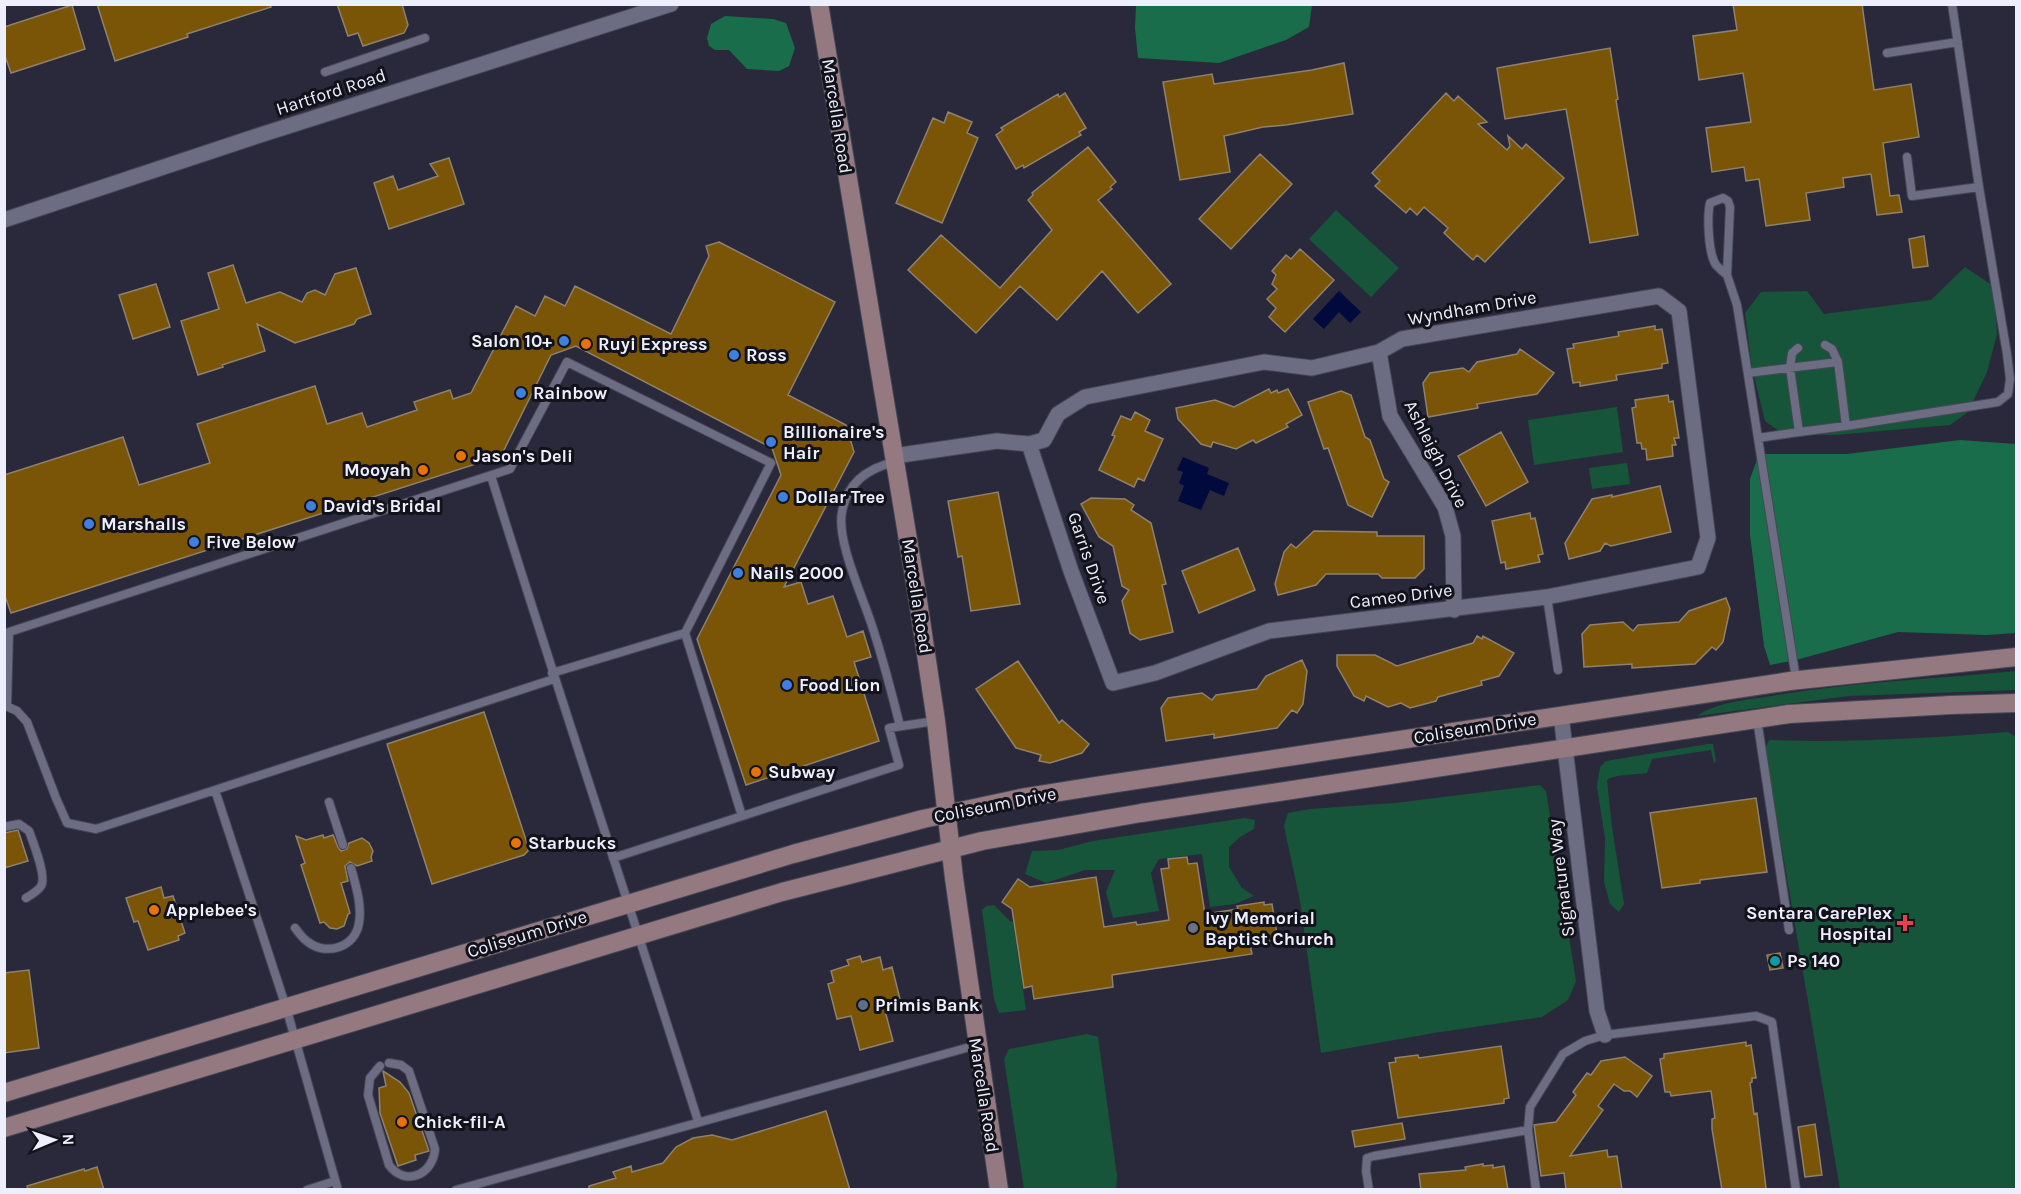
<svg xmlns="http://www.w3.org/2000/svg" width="2021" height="1194" font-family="Karla,sans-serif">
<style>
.green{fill:#16553a}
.forest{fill:#196d4a}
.water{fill:#000a3c}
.building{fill:#7a5507;stroke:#8e816d;stroke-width:1.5}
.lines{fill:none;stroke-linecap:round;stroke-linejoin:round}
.lane-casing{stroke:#474656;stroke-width:10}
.street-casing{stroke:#474656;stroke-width:17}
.secondary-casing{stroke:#474656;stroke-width:20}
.lane{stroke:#6c6d82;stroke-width:8}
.street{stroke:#6c6d82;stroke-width:15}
.secondary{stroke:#947a80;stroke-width:18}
.shop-dot{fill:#3f7fe0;stroke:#12121b;stroke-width:2}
.food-dot{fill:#e8710a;stroke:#12121b;stroke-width:2}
.health-dot{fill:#e0444e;stroke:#12121b;stroke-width:2}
.worship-dot{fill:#6b7280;stroke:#12121b;stroke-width:2}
.culture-dot{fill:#0f9aa8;stroke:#12121b;stroke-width:2}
.service-dot{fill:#5c6f8a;stroke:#12121b;stroke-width:2}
.labels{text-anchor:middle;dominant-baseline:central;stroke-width:6;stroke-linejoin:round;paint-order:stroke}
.street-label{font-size:18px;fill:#eeeffc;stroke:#12121b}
.poi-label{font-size:18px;font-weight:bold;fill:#eeeffc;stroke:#12121b;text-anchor:start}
</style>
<rect width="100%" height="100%" fill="#29293b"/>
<path class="green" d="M1336,210l63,58 -28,29 -62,-58z
M1965,267l28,19 4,48 -10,38 -19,40 -18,13 -115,10 -52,-1 -18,-13 -13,-53 -7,-55 16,-21 46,-1 17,23 107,-14z
M1617,407l6,45 -89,13 -6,-45z
M1627,463l3,21 -38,5 -3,-21z
M2016,671v19l-167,6 -152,20c20,-14 50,-16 74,-20 81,-14 163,-17 245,-25z
M2008,732l8,5v452h-176l-75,-440 4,-9c80,3 159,-2 239,-8z
M1708,744h5l3,17 -2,3 -3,-14 -59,9 -5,14c-11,2 -32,1 -40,7l5,47 12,77 -5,8 -9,-8 -6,-22 1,-44 -8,-51 3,-20 6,-6z
M1540,785l6,6 30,190 -8,19 -26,17 -108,16 -113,20 -21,-152 -16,-75 4,-13 22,-4 85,-6z
M1245,818l10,2 -1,9 -14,8 -11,10v20l13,21 12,8 -19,8 -25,3 -8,-53 -43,5 -8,14 8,38 -46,7 -7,-26 9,-22h-30l-39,13 -21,-9 7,-23 26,-1 35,-9z
M994,905l16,16 3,1 13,88 -27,3 -5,-14 -12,-89 4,-4z
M1087,1034l11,3 19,139 -1,13h-92l-20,-130 5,-10z"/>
<path class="forest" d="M1136,5v-1l176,1 -3,22 -23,13 -67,23 -81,-5 -3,-30z
M725,16l48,3 13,4 9,25 -6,18 -10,5 -32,-2 -18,-19h-14l-6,-4 -2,-8 4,-14z
M1960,440l56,4v189l-30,2 -88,-3 -102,28 -26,5 -6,-19 -14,-111v-56l9,-25h88z"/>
<path class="water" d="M1339,291l22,21 -11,11 -11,-11 -15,17 -11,-10z
M1183,457l26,11 -2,6 22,9 -5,13 -14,-6 -9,20 -23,-9 6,-15 -5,-3 4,-11 -6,-2z"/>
<path class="building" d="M97,4h173l1,3 -84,27 1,3 -73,24z
M337,4h65l6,21 -4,8 -41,13 -5,-13 -10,3z
M1733,4h129l12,86 37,-6 8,53 -36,6 7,53 9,-1 3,17 -25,3 -6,-41 -28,4 1,9 -38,6 4,27 -44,6 -7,-47 -13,2 -2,-14 -32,5 -6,-44 45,-6 -8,-49 -44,7 -6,-44 44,-6z
M72,5l13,44 -74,24 -7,-20v-26z
M1610,48l8,51 -2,1 5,31 17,104 -48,8 -24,-134 -61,10 -8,-51z
M1344,63l9,51 -67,11 -23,2 -39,9 6,36 -50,8 -17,-98 49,-8 2,10 98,-14z
M1065,93l21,35 -7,4 2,3 -57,33 -1,-3 -7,4 -20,-34 7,-5 -2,-2 8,-5 49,-29 1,3z
M1446,93l8,8 4,-5 29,26 -9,2 29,26 3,-4 -2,-10 14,13 4,-5 38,34 -79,84 -8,-7 -4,5 -29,-27 4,-5 -24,-21 -7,8 -7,-7 -4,5 -31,-27 5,-5 -8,-8z
M948,112l24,10 -5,11 11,5 -36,85 -46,-20 37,-85 11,5z
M1088,147l28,35 -6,5 2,2 -14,11 73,84 -33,29 -36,-42 -45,49 -37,-34 -44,47 -68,-63 33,-35 59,53 52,-58 -24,-30 5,-5 -1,-2z
M1260,154l32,30 -61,65 -32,-30z
M449,158l15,46 -75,25 -15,-46 19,-7 5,14 40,-14 -8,-12z
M1924,236l4,30 -15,2 -4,-29z
M719,242l116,60 -47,93 58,30 8,27 -70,135 17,-5 7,22 25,-8 14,41 16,-6 8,26 -17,5 25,79 -133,44 -49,-146 84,-164 -9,-27 -196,-102 -25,9 -50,101 -490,157 -7,-20v-118l119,-38 16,48 71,-22 -13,-39 118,-38 12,38 35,-11 5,14 50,-17 -3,-8 36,-12 3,9 18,-6 45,-87 19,10 10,-20 20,10 10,-20 96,48 38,-78 -3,-10z
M1300,249l34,31 -49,52 -16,-15 7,-9 -9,-9 10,-10 -5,-5 4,-9 -4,-4 14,-16 5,4z
M233,265l13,38 34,-11 22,10 5,-9 8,-3 10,5 10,-21 21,-6 15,46 -14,5 -3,5 -59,19 -38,-19 8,27 -43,14 1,2 -25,8 -17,-54 38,-12 -11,-36z
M156,284l14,43 -37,12 -14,-44z
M1655,326v4l7,-1 6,34 -6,1v4l-46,7 1,5 -37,6v-4l-7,1 -6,-34 7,-1 -1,-4 46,-8 -1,-4z
M1520,349l34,24 -17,21 -60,10 1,4 -50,9 -5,-34 7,-10 33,-5 6,4 8,-10 40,-8z
M1269,389l2,4 6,-3 1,3 10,-4 14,26 -16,9 2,3 -32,16 -3,-3 -17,9 -23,-7 -2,5 -10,-3 -23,-25 -2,-11 39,-8 19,7z
M1341,391l10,4 14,42 5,3 14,39 5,3 -17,35 -24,-12 -20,-57 -4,1 -16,-47z
M1668,395l1,7 4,-1 6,37h-5l2,7h-4l1,11 -26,4 -1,-11h-4l-1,-6h-4l-5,-35 4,-1 -1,-7z
M1135,412l15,8 -5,11 18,8 -19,42 -6,-3 -4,9 -35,-17 16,-34 -3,-1 9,-19 10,4z
M1501,432l27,50 -42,24 -28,-50z
M1660,486l11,46 -60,14 -6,-3 -5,8 -31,8 -4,-16 27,-44 20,-4v2z
M998,492l22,112 -49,7 -9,-55 -4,1 -10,-56z
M1091,498l34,1 9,6 -3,5 20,13 15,61 -4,1 11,47 -33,8 -10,-7 -8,-32 7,-11 -7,-4 -9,-40 -14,-9 -18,-33z
M1530,513l1,6 4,-1 8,36 -5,1 2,7 -34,7 -1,-7 -4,1 -9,-42z
M1314,531l63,1v4h47v33l-9,9h-33l-4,-4h-52l-10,11 -38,10 -3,-11 9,-32 7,-8 5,4z
M1238,548l17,42 -56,23 -17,-42z
M1726,598l4,11 -7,33 -7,8 -4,-3 -17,17 -63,4v-4l-48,3 -2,-33 8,-9 33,-3 10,9 5,-6 41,-3 10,-11z
M1477,636l5,3 1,-3 31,17 -15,23 -18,5 1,4 -44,12 -2,4 -26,7 -9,-5 -13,4 -22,-11 -2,5 -10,-5 -17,-30v-11h38l22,11 76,-23z
M1302,660l5,11 -4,33 -6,9 -5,-3 -15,18 -63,10v-4l-48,7 -5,-33 7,-10 34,-5 10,7 4,-5 41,-6 9,-13z
M1018,661l41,62 3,-3 27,24 -7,9 -32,10 -11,-2 2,-6 -25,-7 -40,-59z
M484,712l44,134v5l-4,4 -92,29 -45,-140z
M1756,798l11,74 -67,8v3l-38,5 -12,-75z
M18,830l10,31 -24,7v-35z
M323,835l1,3 9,-3 5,12 3,4 6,-2 2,-6 13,-5 7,5 4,8 -2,6 1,4 -15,5 -7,-4 -5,4 3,15 -7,2 9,30 -2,1 -4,12 -7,3 -7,-1 -6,-6 -4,1 -19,-58 4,-2 -9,-27 10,4z
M1187,857l1,7 9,-1 8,51 33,-5 -1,-3 27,-4v3l8,-1 6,36 -28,4 2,10 -140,21 1,12 -79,12 -2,-13 -8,2 -12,-79 -10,-7 16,-23 12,8 66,-10 8,50 32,-5 1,3 32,-5 -8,-51 8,-1 -1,-9z
M161,887l3,11 9,-2 12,37 -7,3 1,4 -31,10 -10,-29 -4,1 -8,-24z
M1780,953l3,15 -13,2 -3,-15z
M860,956l2,6 18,-5 3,13 9,-3 9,36 -17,4 9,34 -33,9 -9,-34 -14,3 -9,-35 6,-2 -3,-11 18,-6 -2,-5z
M29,970l10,78 -35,5v-80z
M1746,1042v4l5,-1 5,33h-4v4l-2,1 4,31 3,-1 1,9 8,66 -2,2h-42l-10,-61v-10l3,-1 -4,-27 -40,5 -1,-4h-5l-5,-33 4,-1v-4z
M1501,1046l8,52 -5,1v4l-106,15 -9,-55 7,-1 -1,-4 23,-3 1,3z
M1625,1057l27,19 -15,21 -7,-6h-6l-10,-7 -16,22 5,4 -33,46 37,-6 1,7 9,-1 5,34h-56l-2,-17 -23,3 -7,-51 22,-3 20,-27 -3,-3 14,-19 4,2 10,-14z
M383,1071l17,11 9,11 20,58 -14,4 1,5 -18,6 -18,-53 -1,-25 7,-2z
M826,1111l24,79h-261v-4l27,-8 -3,-6 18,-6 1,6 31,-9 13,-16 17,-9 19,-3 20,5z
M1402,1123l3,16 -50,8 -3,-16z
M1815,1124l7,51 -17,2 -7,-50z
M1483,1164v2l10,-1v3l11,-2 4,24h-87l-2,-16 47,-4 -1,-3z
M97,1167l7,23h-76l-1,-4 57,-17 1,2z"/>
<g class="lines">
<defs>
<path id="lane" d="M1887,53l71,-11
M325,72l100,-34
M1907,157l5,39 67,-9 -27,-183
M1727,275c-4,-3 -8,-7 -11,-10 -8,-12 -9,-49 -6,-62l13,-5 5,3 2,6 -3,68 10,30 59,374
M1825,345l7,4 6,13
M1798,348l-6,5 -2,15 9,64 47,-6
M1748,373l90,-11 8,64 152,-24 10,-8 2,-15 -3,-25 -28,-167
M1758,438l41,-6
M895,462c-27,6 -48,21 -53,50 -6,30 23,89 32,120 10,31 18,62 26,94
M491,476c67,216 139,430 207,645
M1547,597l11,73
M552,673l133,-40
M4,705l13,6 10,11 29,76 11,25 29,6 458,-150
M7,705l2,-73 501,-163 57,-107 204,101 -86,170 57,183
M1757,719l32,211
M215,790l71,217 52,183
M329,802l14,43
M4,827l15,-3 10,7c4,11 18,46 12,55 -3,5 -10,9 -15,12
M613,858l286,-93 -10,-37 46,-7
M295,928c4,5 7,10 13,14 18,14 47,6 51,-19 3,-18 -3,-37 -8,-55
M380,1066l-10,12 -2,17 21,70c16,22 44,10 46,-16l-26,-78 -8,-6 -12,-2
M307,1190l28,-9
M456,1190l521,-145
M1369,1190l-3,-19 1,-13 7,-2 154,-26
M1536,1190l-8,-60 2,-23 33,-53 22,-13 20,-6 151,-19 16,6 24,168"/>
<path id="street" d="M4,220l250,-83 417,-133
M1379,352l11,64 55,91 8,29 1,74
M894,456l103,-15 32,3 15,-4 14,-26 27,-17 179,-35 48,6 67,-16 23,-13 257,-43 20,15 29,227 -10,29 -151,30 -278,34 -114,42 -42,10 -42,-112 -42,-127
M1561,715l36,296 8,24"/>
<path id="secondary" d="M819,4l98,590 19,127 18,157 45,312
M4,1093l789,-239 130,-35 98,-21 82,-13 687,-104 226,-24
M4,1128l778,-236 200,-51 159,-28 648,-99 162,-9 65,-2"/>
</defs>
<use href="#lane" class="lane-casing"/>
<use href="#street" class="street-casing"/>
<use href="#secondary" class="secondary-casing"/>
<use href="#lane" class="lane"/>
<use href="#street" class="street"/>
<use href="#secondary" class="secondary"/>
</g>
<g class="shop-dot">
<circle cx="564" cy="341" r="6"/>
<circle cx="734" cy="355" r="6"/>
<circle cx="521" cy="393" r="6"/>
<circle cx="771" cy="442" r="6"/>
<circle cx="783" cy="497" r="6"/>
<circle cx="311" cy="506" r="6"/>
<circle cx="89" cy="524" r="6"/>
<circle cx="194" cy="542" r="6"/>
<circle cx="738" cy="573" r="6"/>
<circle cx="787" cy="685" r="6"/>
</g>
<g class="food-dot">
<circle cx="586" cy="344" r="6"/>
<circle cx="461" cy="456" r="6"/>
<circle cx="423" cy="470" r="6"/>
<circle cx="756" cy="772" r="6"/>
<circle cx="516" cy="843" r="6"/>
<circle cx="154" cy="910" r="6"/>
<circle cx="402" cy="1122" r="6"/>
</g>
<path class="health-dot" d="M1902 914h6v6h6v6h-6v6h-6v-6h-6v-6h6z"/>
<circle class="worship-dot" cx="1193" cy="928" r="6"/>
<circle class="culture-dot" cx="1775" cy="961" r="6"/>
<circle class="service-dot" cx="863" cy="1005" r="6"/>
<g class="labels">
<g class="street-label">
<text transform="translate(331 92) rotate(-18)">Hartford Road</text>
<text transform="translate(837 116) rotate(81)">Marcella Road</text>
<text transform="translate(1472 308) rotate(-10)">Wyndham Drive</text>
<text transform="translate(1436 454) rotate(63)">Ashleigh Drive</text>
<text transform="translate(1089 558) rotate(71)">Garris Drive</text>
<text transform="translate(917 596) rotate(81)">Marcella Road</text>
<text transform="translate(1401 596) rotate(-7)">Cameo Drive</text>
<text transform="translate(1475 728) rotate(-9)">Coliseum Drive</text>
<text transform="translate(995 805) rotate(-11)">Coliseum Drive</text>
<text transform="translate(1561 878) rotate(-97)">Signature Way</text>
<text transform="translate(527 934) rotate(-17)">Coliseum Drive</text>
<text transform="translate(984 1095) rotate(81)">Marcella Road</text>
</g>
<g class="poi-label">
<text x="552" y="341" text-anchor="end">Salon 10+</text>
<text x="598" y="344">Ruyi Express</text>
<text x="746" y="355">Ross</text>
<text x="533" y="393">Rainbow</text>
<text x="783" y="432">Billionaire's<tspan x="783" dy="21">Hair</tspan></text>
<text x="473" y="456">Jason's Deli</text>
<text x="411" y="470" text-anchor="end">Mooyah</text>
<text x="795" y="497">Dollar Tree</text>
<text x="323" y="506">David's Bridal</text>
<text x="101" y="524">Marshalls</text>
<text x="206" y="542">Five Below</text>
<text x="750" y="573">Nails 2000</text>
<text x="799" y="685">Food Lion</text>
<text x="768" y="772">Subway</text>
<text x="528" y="843">Starbucks</text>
<text x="166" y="910">Applebee's</text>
<text x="1892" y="913" text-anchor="end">Sentara CarePlex<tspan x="1892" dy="21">Hospital</tspan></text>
<text x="1205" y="918">Ivy Memorial<tspan x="1205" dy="21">Baptist Church</tspan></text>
<text x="1787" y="961">Ps 140</text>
<text x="875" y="1005">Primis Bank</text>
<text x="414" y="1122">Chick-fil-A</text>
</g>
</g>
<rect width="2021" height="1194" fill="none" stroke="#eeeffc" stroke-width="12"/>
<g transform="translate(54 1140) rotate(88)" stroke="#12121b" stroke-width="4.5" paint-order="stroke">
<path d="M0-4.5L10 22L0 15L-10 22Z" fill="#eeeffc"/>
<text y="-9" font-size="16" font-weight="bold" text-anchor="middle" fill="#eeeffc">N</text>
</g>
</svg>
